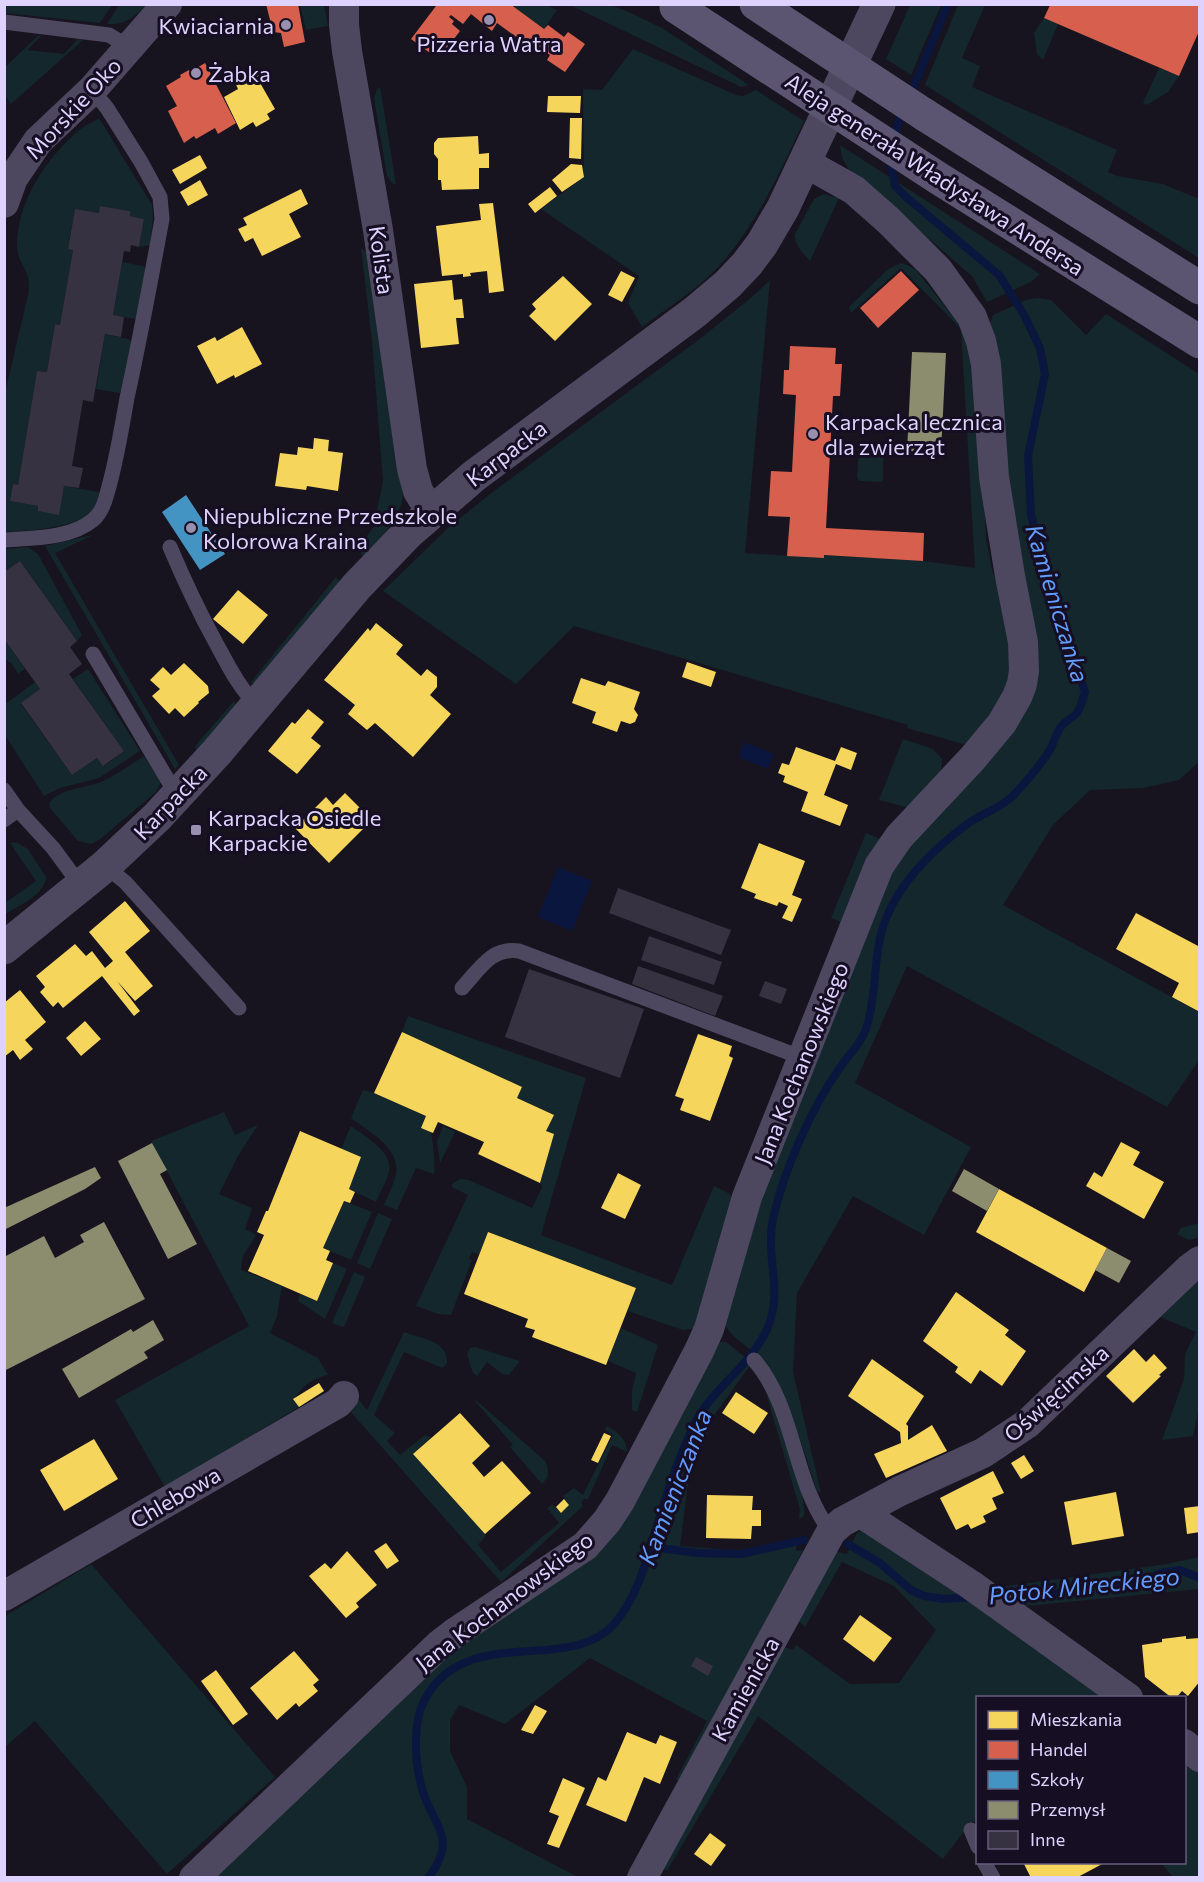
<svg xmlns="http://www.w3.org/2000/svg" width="1204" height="1882" font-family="Commissioner,sans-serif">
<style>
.green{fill:#13272c}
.water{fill:#0b163e}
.homes{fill:#f6d55c}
.shops{fill:#d6604d}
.schools{fill:#4393c3}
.industry{fill:#8c8c6e}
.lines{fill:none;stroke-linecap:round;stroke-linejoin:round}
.stream{stroke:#0b163e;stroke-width:8}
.building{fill:#373241}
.service{stroke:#4d4860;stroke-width:15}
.minor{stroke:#4d4860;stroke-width:30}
.tertiary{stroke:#4d4860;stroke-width:33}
.secondary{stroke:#5b5572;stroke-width:33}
.secondary-bridge{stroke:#5b5572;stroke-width:33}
.poi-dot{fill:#9990b0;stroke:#160f24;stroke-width:2}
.labels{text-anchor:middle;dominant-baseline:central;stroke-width:6;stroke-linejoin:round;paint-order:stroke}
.poi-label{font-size:22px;fill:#dfd2fe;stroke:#160f24;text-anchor:start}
.street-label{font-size:22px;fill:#dfd2fe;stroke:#160f24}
.water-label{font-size:24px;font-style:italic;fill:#629cfd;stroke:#160f24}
</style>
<rect width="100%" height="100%" fill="#17141f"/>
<path class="green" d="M4,5h108l-12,18 -95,-10z
M119,5h28c-12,11 -23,21 -40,19z
M300,5h24l4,21 -22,4z
M511,5h35l11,5 -13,19z
M570,5h41l20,8 31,15 87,57 -8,2z
M910,5h31l-30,70 -25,-16z
M958,5h27l-23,53 18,8 -8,21 145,63 -9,22 9,4 46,8 34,14 2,-3v63l-274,-173z
M1044,18l14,6 -15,36 -6,-6 -3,-21z
M39,35l2,1 -14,14 37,4 14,-15 5,1 -72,64 -6,-9v-28z
M633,49l103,46 7,1 13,-6 48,31c-24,51 -47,104 -86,146 -21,23 -51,41 -76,60l-14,-24 11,-27 -98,-67 43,-32 -1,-88 19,1z
M1159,68l20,8 -11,16 -21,13 -4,-2z
M380,87l2,11 14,87 -4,-2 -5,-7 -13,-78 3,-9z
M99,118l53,87 1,13 -3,27 -11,2 5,-28 -14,-3v-5l-30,-5 -1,7 -24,-4 -7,39 5,2 -13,75 -5,-1 -8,48 -10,-1 -19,114h-5l-3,16 28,5v5l20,3 6,-28 35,6c-1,7 -3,16 -10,22 -15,14 -64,17 -84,18v-139l23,-98c1,-8 2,-15 -2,-23 -4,-9 -9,-15 -9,-26 0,-45 29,-87 62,-116 6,-5 13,-7 20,-12z
M840,145l200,129 -9,8 -44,20 -15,-26 -123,-106 -7,-12z
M823,194l16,4 -29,63c-7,-8 -16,-16 -15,-27l19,-35z
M361,248l5,4 37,242c-2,25 -22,43 -37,62h-4l-3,-8 15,-22 9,-45 -11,-140z
M122,262l21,4 4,4 -9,46 -3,3 -22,-4z
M900,263l8,2 8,5 50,63 15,89 5,117 6,31 13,40 5,33 -1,36 -6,18 -34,46 -6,1 -56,-16 1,-3 -334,-99 -58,58 -133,-93 66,-64 45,-36 207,-153 51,-41 18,-17 -25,273 79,5v-3l99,6 52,7 -14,-239 -60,-61 -50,45 -2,-6 38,-37z
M1037,298l14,2 35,35 20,-21 93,60v388l-20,18 -36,8 -53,2 -37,35 -50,80 196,107v48l-32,47 -260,-141 -52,117 116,64 -47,88 -71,-39 -56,97 -4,79 28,121 -4,-2c-7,-20 -13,-42 -21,-62 -7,-18 -24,-51 -34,-67 -11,-16 -32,-23 -38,-40l34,-122 126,-325 130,-148 6,-150 -30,-253 3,-9 33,-15z
M105,334l23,5 4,3 -9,48 -4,3 -23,-4z
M861,445l20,1 2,2v32l-2,2 -21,-1 -3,-3 2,-32z
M93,535l-38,18 124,212 -4,4 -130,-223z
M28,547l10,7 44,81 -5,6 -57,-80 -15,11v-23z
M336,577l6,8 -86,101 -5,-4z
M4,639l21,30 -7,5 -6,-10 -7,-5z
M88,669l52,82 -41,27 -39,10 -16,8 -39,-61 -1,-30 31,-23 5,7 -19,15 51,71 25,-17 7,8 20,-15 -51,-72z
M234,701l3,6 -40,43 -2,-4z
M903,739l30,10 9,10 -1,14 -28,36 -34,-9z
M144,756l17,26 -5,10 -57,48 -8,4 -13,-3 -28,-33 -1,-5c13,-16 36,-14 54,-22 14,-6 28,-17 41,-25z
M866,833l18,8 -43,81 -10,-4z
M16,842l12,7 18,28c-1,18 -28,29 -41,37v-11l31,-22 -26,-38z
M408,1016l178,62 -45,157 131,50 42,-99 14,7 7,7 -36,125 -8,4 -8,1 -55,-19 8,-23 -148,-56 -9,23 -7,-3 -3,7 3,1 -21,55 -13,-1 -22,-8 52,-111 -16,-8v-3l8,-5 9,1 63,28 10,-21 -2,-4 14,-48 -8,-4 8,-16 -37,-17 5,-11 -120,-55z
M363,1090l12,3 51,23c6,14 10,43 8,58l-18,-6 -19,42 -13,-5c4,-10 10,-21 12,-31 4,-27 -27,-42 -45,-56z
M224,1112l11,23 23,-10 -20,31 -19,38 33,14 -7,21 11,6 -13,21 -2,14 41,16 -5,30 -7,17 48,25 10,17c-17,4 -24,10 -34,24l5,8 -134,80 -50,-87 134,-74 -98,-185z
M351,1126c13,10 42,25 38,45 -2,10 -9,21 -13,31l-27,-13 12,-32 -20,-8z
M443,1126l12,6 -15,31 -3,-21z
M344,1201l28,11 -21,48 -28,-12z
M378,1213l14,6 -22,50 -13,-6z
M1199,1223v15l-10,2 -12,-6 4,-6z
M333,1263l14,6 -22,50 -27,-18 2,-7 17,7z
M354,1272l11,5 -21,50 -12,-4z
M1199,1274l1,129 -7,33 -31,4 22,-61 1,-25 11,-22 -43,-18z
M621,1328l37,17 -21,67 -5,-2v-19l4,-18 -28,-12z
M404,1332c16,6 45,9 43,31l-4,5 -3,-1 -36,-15 -30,63 21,18 -8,8 13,14 25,-20 6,3 -17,16 71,80v3l-7,8 23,27 58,-49 -12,-15 5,-4 9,8 8,-7 -6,-9 11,-8 9,7 30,-60 -8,-5 2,-4c11,6 20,13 20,26l-15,-7 -24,54h-4l-3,4 2,3 -82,76 -152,-172 6,-15 12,15z
M718,1342h8l26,21 -37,51 -27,70 -8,62 60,5 57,-12 -1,12 7,-1 -70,138 -52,94 -5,-3 31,-58 -117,-63 -85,66 -46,-19 -9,15v31l17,36v32l111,58 -371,1 212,-207 147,-100z
M475,1347l45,14 -11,14 -7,-1 -15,-12 -10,14 -4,-3 -6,-19 3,-6z
M760,1373c14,27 47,115 44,143l-5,3 1,-10z
M474,1400l3,1 68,60c5,10 4,16 -3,23l-32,-37 3,-2z
M862,1531l253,166 -137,1 -1,123 -7,2 -27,36 -185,-143 -91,155 -7,-5 121,-220 12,4 3,-5 54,39 49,-1 37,-53 -42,-44 -52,-24 -37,65 -7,-7 39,-68 10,2 10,-21z
M1199,1557v32l-172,17 -34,-18 174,-24z
M91,1564l184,213 -108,97 -132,-153 -30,26v-131z
M1185,1761l14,10v106h-26l-12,-14 23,-1z"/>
<path class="water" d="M744,742l30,12 -6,15 -30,-12z
M558,867l34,14 -20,50 -34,-14z"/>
<path class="homes" d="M251,72h4l7,6 -3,3 16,28 -8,5 3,5 -14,8 -3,-5 -13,8 -16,-33 14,-8 -3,-7z
M548,96h33l-1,17 -33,-1z
M570,118h12l-1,41 -12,-1z
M478,136l1,18 10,-1v15h-10v21l-37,1 -1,-10h-3v-21l-4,-5v-11l4,-5z
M200,155l7,13 -27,16 -8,-14z
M571,164l11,1 2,12 -22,15 -10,-12z
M200,180l8,15 -20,11 -8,-14z
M550,187l7,9 -22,17 -7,-9z
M301,189l7,15 -19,10 12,23 -39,19 -9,-18 -8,4 -7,-13 9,-4 -4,-7z
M493,203l11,88 -15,2 -2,-22 -17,2 1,3 -8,1v-3l-21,2 -6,-50 45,-6 -2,-16z
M621,271l14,7 -13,24 -14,-7z
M563,276l29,28 -37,37 -26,-25 7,-7 -4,-5z
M452,280l2,20 8,-1 2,19h-8l3,26 -38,4 -7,-64z
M242,327l20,37 -27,14 -1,-3 -17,9 -20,-38 18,-9 2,4z
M314,438l15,2 -1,11 15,2 -5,38 -31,-5 -1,4 -31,-4 5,-33 17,2 1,-8 15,2z
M238,590l30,25 -25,29 -30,-25z
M376,623l27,22 -7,9 25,22 6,-7 10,8v10l-7,8 21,19 -38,43 -38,-34 -8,7 -19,-16 7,-9 -31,-25 44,-52 2,3z
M687,662l29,10 -5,15 -29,-10z
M184,663l24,23 1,7 -11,9 1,1 -15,14 -9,-9 -6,6 -17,-18 8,-7 -10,-9 13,-13 8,8z
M581,678l24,8 3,-5 32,11 -6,17 4,6 -3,7 -5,2 -9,-3 -4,11 -25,-9 4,-11 -24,-9z
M308,709l16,13 -13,16 10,8 -24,28 -29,-23 24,-29 3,2z
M796,747l39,14 6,-14 16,6 -6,17 -15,-6 -12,31 24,10 -8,21 -39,-15 7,-19 -25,-10 2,-6 -7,-3 4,-10 7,2z
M345,793l27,27 -43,43 -34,-35 31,-31 7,8z
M759,843l46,18 -13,34 10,4 -10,23 -10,-4 6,-12 -9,-4 -2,4 -23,-8 2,-4 -15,-6z
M125,901l25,30 -25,21 28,34 -18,15 -18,-20 23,30 -6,5 -32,-40 -39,32 -5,-6 -5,5 -13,-15 5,-5 -9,-11 39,-32 11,12 6,-5 13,17 8,-7 -24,-29z
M1136,913l64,34 -2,64 -26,-14 7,-14 -63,-34z
M20,990l26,32 -21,18 8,9 -13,11 -7,-10 -9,7v-54z
M85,1021l16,18 -20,17 -15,-18z
M402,1032l120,55 -5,11 37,17 -8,16 8,3 -14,49 -62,-29 6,-12 -46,-20 -5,11 -12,-5 5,-12 -52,-23z
M698,1034l34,12 -3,10 4,2 -23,63 -30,-11 4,-11 -9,-3z
M300,1131l61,26 -12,32 6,3 -5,11 -6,-2 -21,47 7,3 -4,9 7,3 -16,38 -69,-30 16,-36 -7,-3 9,-21h2z
M1121,1142l19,10 -7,13 31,17 -20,37 -58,-33 8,-14 8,5z
M618,1173l23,12 -16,34 -24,-11z
M999,1189l108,59 -23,44 -108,-60z
M488,1232l148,56 -30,77 -74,-28 3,-7 -10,-3 3,-8 -64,-25z
M956,1292l53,38 -4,5 21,16 -24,35 -22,-16 -9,14 -16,-12 3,-5 -35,-26z
M1134,1349l12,13 8,-8 13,14 -8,7 2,1 -28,27 -27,-27z
M872,1359l52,37 -18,28 2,2v14l24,-15 15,26 -61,27 -12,-24 27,-11 -1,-11 -52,-36z
M319,1383l5,8 -25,16 -6,-8z
M736,1392l32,21 -14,21 -32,-21z
M460,1413l30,33 -18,17 12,14 18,-16 29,32 -46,41 -72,-80z
M604,1433l7,3 -13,27 -7,-3z
M94,1439l24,40 -54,32 -24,-41z
M1024,1455l10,16 -13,8 -10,-16z
M993,1471l11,22 -12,5 5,11 -14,7 3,6 -15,7 -3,-5 -12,6 -16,-32z
M1116,1492l8,44 -52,9 -8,-43z
M707,1495l46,1 -1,14h9v16h-9l-1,13 -45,-1z
M564,1499l5,6 -8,8 -5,-6z
M1200,1506v26l-13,2 -3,-26z
M386,1543l13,18 -12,8 -13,-18z
M347,1551l30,34 -21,18 3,4 -13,11 -37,-42 16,-13 6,6z
M860,1615l32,23 -18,24 -31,-23z
M1186,1636v3l14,-1v43l-12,15 -6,-5 -6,7h-4l-27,-21 -3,-32 20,-3v-3z
M294,1651l25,29 -6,5 5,6 -19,16 -3,-4 -19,17 -27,-32z
M216,1670l32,44 -15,11 -32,-44z
M535,1705l12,6 -14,23 -12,-4z
M627,1732l29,12 4,-9 17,7 -17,42 -16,-7 -18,45 -40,-17 12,-28 8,4z
M563,1778l22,10 -26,60 -12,-4 12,-28 -10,-4z
M710,1833l16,12 -15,21 -17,-12z
M1023,1862h83l-30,16h-45z"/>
<path class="shops" d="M266,4h32l7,38 -21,5 -3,-14 -8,-1z
M434,4h76l34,25 4,-4 16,12 4,-5 17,12 -20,28 -18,-12 3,-5 -17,-11 -3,3 -33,-24 -5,8 -21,-17 -8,10 -12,-9 -2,2 5,4 -2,3 8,7 -18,24 -9,-6 -3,4 -19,-14 25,-33z
M1050,5h150v24l-21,47 -135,-58z
M205,63l31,60 -18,11 -3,-6 -19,11 -2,-3 -10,7 -16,-32 9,-5 -11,-20 15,-9 -1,-2 9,-5 1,2z
M901,271l18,19 -41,38 -18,-20z
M790,346l46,2 -1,16h7l-2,32h-7l-7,132 98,5 -1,28 -99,-6v3l-37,-2 3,-39 -22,-1 3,-45 21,1 4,-77 -13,-1 1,-24h5z"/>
<path class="schools" d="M186,495l39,59 -25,16 -38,-58z"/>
<path class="industry" d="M912,352l34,1 -5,100 -34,-2z
M152,1143l15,27 -7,4 37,70 -29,15 -50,-98z
M95,1167l6,11 -16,11 -81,41v-22z
M964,1169l35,20 -12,22 -35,-20z
M104,1222l41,77 -141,72v-114l40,-21 11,22 29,-16 -4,-7z
M1107,1248l24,13 -12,22 -24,-13z
M153,1320l11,20 -20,12 4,6 -69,40 -17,-29 69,-40 2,3z"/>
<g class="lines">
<path class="stream" d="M909,98l39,-94
M892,140l11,-30
M848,1544l32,19 31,27 13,6 20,3 28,-2
M652,1547l45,6 44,1 63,-14
M1000,1595l54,-1 38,-11 45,1 24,-11 19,-3 20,8
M428,1878c31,-40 5,-52 -6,-89 -7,-26 -10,-64 2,-88 41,-80 146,-25 191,-78 26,-31 34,-73 46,-110 8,-28 19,-57 31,-84 17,-39 57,-60 75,-100 17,-36 -2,-73 6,-110 10,-47 38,-110 66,-150 9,-14 23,-26 28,-43 11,-36 5,-75 20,-110 16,-38 50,-70 83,-94 12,-8 27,-13 38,-22 11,-9 36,-39 43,-52 3,-6 5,-14 9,-20 4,-6 12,-10 17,-15 4,-6 6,-14 8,-21l-25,-71 -29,-106 -3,-59 17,-82 -5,-26 -17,-35 -24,-38 -93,-78 -11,-11 -5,-28"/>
</g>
<path class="building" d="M100,206l30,5v5l14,3 -5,28 -8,-2 -1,7 -6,-1 -11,64 11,2 -3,20 -16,-3 -12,68 -10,-2 -11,66 11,2 -4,20 -15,-2 -5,29 -21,-4v-5l-28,-5 3,-17 5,1 19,-114 10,1 8,-48 5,1 13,-75 -5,-1 7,-40 24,4z
M20,561l57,80 -7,6 12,17 -13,10 55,77 -21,15 -6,-8 -25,17 -51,-72 19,-14 -36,-50v-67z
M618,888l113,42 -10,25 -112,-42z
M649,936l73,26 -8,23 -73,-25z
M638,966l85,30 -8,20 -83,-32z
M529,969l115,40 -24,69 -115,-41z
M765,981l22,8 -6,15 -22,-8z
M696,1657l17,9 -5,10 -17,-10z"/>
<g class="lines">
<path class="service" d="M4,22l105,13 20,12
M4,540c28,-2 66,-1 89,-20 6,-5 11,-15 13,-23 10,-32 15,-66 21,-99 13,-59 24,-119 35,-179l-2,-22 -19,-35 -34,-54 -15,-18
M170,547c14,33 29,65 46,96 12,22 23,45 41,62
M93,654l76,128 9,13
M4,790l14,20 35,38 28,38
M4,820l14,-10
M105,866l20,16 114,126
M462,988c18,-19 29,-41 57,-37l284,107
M754,1360c42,48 38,122 77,172
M971,1830l7,17
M984,1862l9,16"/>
<path class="minor" d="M344,4v21l3,26 31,179 34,239 6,22 13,21
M4,203l9,-25 25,-37 54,-51 75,-86
M861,1513l110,72 157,113
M4,1596l334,-193 6,-7
M1184,1744l16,13
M194,1878l245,-233 17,-13 129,-86 22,-25 13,-20 79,-150 10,-22 38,-132 132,-331 20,-29 73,-78 30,-36 15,-26 5,-13 2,-13 -1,-29 -13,-66 -16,-99 -8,-113 -5,-23 -9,-24 -34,-47 -50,-50 -34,-30 -48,-27
M642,1878l189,-346 11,-10 58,-31 83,-38 45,-30 161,-154 11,-8"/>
<path class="tertiary" d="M4,948l101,-82 52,-49 60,-65 140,-166 51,-53 66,-57 221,-164 33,-28 19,-20 15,-20 21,-36 96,-204"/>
<path class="secondary" d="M925,115l275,173"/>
<path class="secondary-bridge" d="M756,4l169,111
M676,7l262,171 262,164"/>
</g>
<g class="poi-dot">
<circle cx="489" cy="20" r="6"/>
<circle cx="286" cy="25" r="6"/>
<circle cx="196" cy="73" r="6"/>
<circle cx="813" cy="434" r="6"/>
<circle cx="191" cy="528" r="6"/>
<rect x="190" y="824" width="12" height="12" rx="3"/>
</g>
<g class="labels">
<g class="poi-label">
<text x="274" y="25" text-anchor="end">Kwiaciarnia</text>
<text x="489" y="43" text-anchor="middle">Pizzeria Watra</text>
<text x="208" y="73">Żabka</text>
<text x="825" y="421">Karpacka lecznica<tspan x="825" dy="25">dla zwierząt</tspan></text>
<text x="203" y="515">Niepubliczne Przedszkole<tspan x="203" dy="25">Kolorowa Kraina</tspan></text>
<text x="208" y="817">Karpacka Osiedle<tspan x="208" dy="25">Karpackie</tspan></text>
</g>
<g class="street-label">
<text transform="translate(73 108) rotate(-47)">Morskie Oko</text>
<text transform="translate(935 174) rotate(33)">Aleja generała Władysława Andersa</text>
<text transform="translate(382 260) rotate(82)">Kolista</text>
<text transform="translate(506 453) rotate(-37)">Karpacka</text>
<text transform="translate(170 802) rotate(-46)">Karpacka</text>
<text transform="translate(801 1063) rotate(-68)">Jana Kochanowskiego</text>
<text transform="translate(1056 1393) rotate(-42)">Oświęcimska</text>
<text transform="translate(175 1497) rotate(-30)">Chlebowa</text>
<text transform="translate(504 1601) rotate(-37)">Jana Kochanowskiego</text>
<text transform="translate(745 1689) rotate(-61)">Kamienicka</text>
</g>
<g class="water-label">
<text transform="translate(1058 603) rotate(73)">Kamieniczanka</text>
<text transform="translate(674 1487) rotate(-69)">Kamieniczanka</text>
<text transform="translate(1084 1585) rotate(-6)">Potok Mireckiego</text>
</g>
</g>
<rect width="1204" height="1882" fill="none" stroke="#dfd2fe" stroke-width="12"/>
<rect x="976" y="1696" width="210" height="168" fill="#160f24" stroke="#665d7b" stroke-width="1.5"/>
<rect x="988" y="1711" width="30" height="18" fill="#f6d55c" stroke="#665d7b" stroke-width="1.5"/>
<text x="1030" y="1726" font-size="18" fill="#dfd2fe">Mieszkania</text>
<rect x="988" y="1741" width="30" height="18" fill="#d6604d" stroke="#665d7b" stroke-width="1.5"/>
<text x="1030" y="1756" font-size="18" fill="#dfd2fe">Handel</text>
<rect x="988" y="1771" width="30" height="18" fill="#4393c3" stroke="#665d7b" stroke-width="1.5"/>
<text x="1030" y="1786" font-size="18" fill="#dfd2fe">Szkoły</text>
<rect x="988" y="1801" width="30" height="18" fill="#8c8c6e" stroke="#665d7b" stroke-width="1.5"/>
<text x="1030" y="1816" font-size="18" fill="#dfd2fe">Przemysł</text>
<rect x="988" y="1831" width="30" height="18" fill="#373241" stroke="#665d7b" stroke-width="1.5"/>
<text x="1030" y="1846" font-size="18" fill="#dfd2fe">Inne</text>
</svg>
